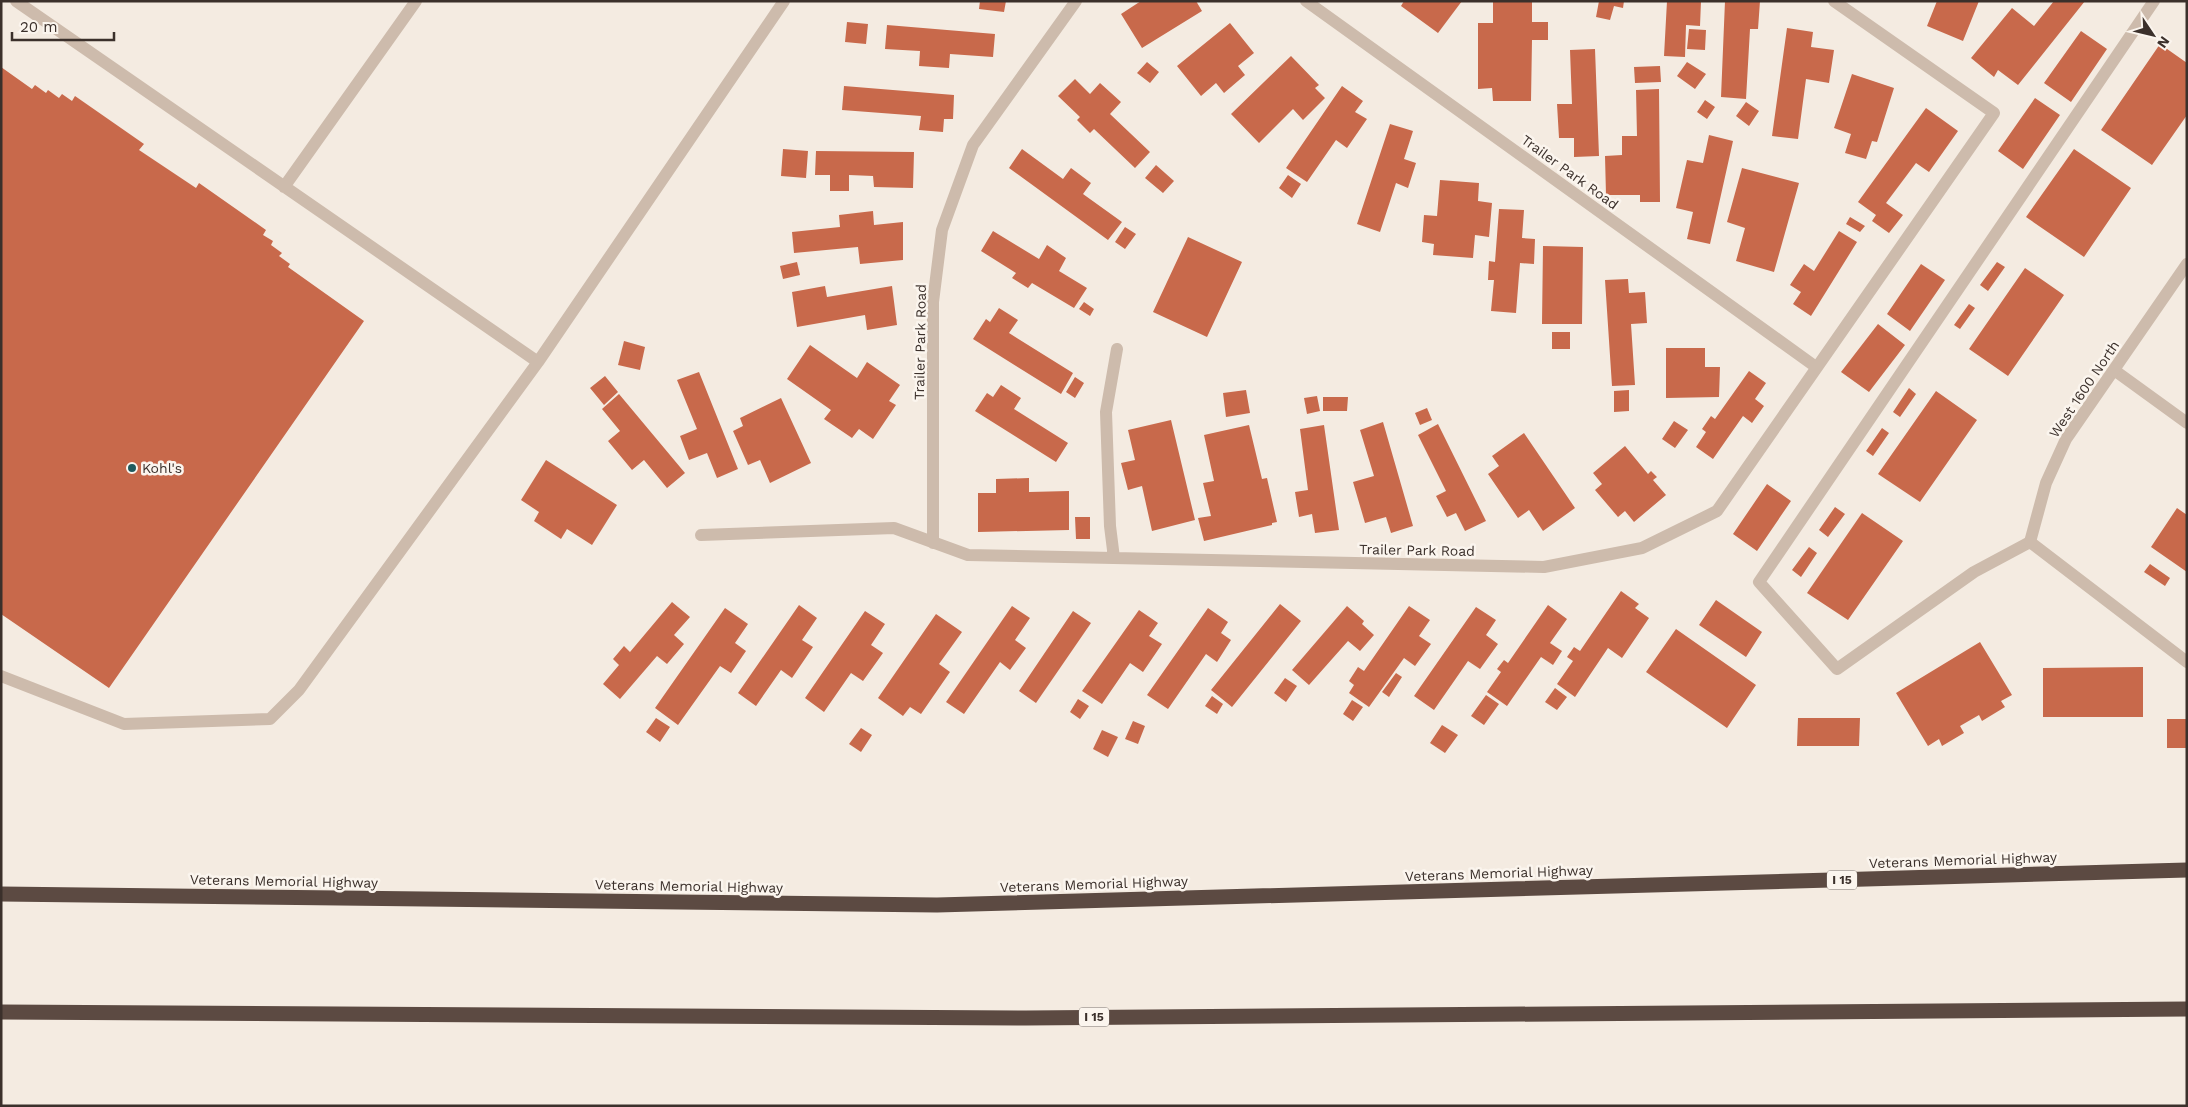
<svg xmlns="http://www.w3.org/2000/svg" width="2188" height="1107" font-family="'Work Sans',sans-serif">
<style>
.building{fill:#c8694b}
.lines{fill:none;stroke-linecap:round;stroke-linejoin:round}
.lane{stroke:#cdbbac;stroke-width:12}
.street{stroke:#cdbbac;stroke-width:12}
.highway{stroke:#5c4a42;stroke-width:15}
.poi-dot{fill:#1f5a5e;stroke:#fbf5ee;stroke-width:2}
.labels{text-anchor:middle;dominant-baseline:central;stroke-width:5;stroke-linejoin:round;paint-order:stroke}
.shield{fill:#fbf5ee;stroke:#756b66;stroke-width:1}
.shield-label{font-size:12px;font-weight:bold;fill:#3b302b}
.street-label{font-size:14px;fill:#3b302b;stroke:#fbf5ee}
.poi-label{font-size:14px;fill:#3b302b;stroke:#fbf5ee;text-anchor:start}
</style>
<rect width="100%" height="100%" fill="#f4ebe1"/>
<path class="building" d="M980,1h26l-2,11 -25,-3z
M1141,1h55l6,10 -60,37 -21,-34z
M1404,1h58l-24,32 -37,-27z
M1493,1h39v21h16v18h-16l-1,61h-38l-1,-13 -14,1v-66h15z
M1599,1h25l-1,7 -9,-2 -4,14 -14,-3z
M1667,1h34l-1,25 -14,-1 -1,32 -21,-1z
M1725,1h35l-2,28h-8l-4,70 -25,-2z
M1937,1h42l-16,40 -36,-15z
M2054,1h31l-67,84 -20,-15 -4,7 -23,-19 41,-50 22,18z
M847,22l21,2 -2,20 -21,-2z
M1230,23l24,30 -16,13 7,9 -21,18 -8,-10 -15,13 -24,-30z
M887,25l108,9 -2,23 -43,-3 -1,14 -30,-2 1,-15 -35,-2z
M1787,28l26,4 -2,15 23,3 -5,33 -23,-4 -8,60 -26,-3z
M1689,29l17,1 -1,20 -18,-1z
M2081,31l26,18 -36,53 -27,-19z
M2160,44l27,19v52l-35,50 -51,-35z
M1595,49l4,107 -25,1v-19h-15l-2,-34h15l-2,-54z
M1291,56l28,29 -4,3 10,10 -22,22 -10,-11 -34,34 -28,-29z
M1147,62l12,10 -9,11 -13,-10z
M1687,62l19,12 -11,15 -18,-13z
M1660,66l1,16 -26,1 -1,-16z
M1,67l31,22 3,-4 11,8 2,-3 11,8 3,-4 10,7 3,-5 69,48 -5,6 57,38 3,-5 67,47 -3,5 10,6 -2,4 11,8 -3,3 11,8 -2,3 76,54 -255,367 -108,-74z
M1852,74l42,14 -17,54 -5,-1 -6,18 -21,-6 6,-19 -17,-6z
M1075,79l15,15 10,-11 21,19 -11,12 40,38 -15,16 -41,-39 -4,4 -13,-13 3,-3 -22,-21z
M844,86l110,9 -1,24h-9l-1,13 -24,-2 2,-14 -79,-6z
M1342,86l21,15 -8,11 12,7 -20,29 -11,-8 -29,42 -21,-14z
M1659,89l1,113h-20v-7h-34l-1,-39 17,-1v-19h15l-1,-46z
M2035,98l25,17 -37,54 -25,-18z
M1705,100l10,7 -8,12 -10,-7z
M1746,102l13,9 -10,15 -13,-10z
M1926,108l32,23 -29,41 -13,-9 -30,40 17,12 -14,18 -17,-12 4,-6 -18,-13z
M1390,124l23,7 -9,28 12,4 -8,25 -12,-5 -16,49 -23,-8z
M1709,135l24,6 -23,103 -23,-5 6,-27 -17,-4 11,-48 16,3z
M783,149l25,2 -2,27 -25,-2z
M1022,149l41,30 8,-11 20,15 -8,11 39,28 -14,18 -99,-72z
M2074,149l57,39 -47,69 -58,-40z
M816,151l98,1 -1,36 -39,-1 -1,-11 -24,-1v16h-19v-16h-15z
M1156,165l18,16 -11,12 -18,-15z
M1742,168l57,15 -25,89 -38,-11 9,-33 -18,-6z
M1288,175l13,9 -9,14 -13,-10z
M1440,180l39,3 -1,18 14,2 -3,34 -14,-2 -2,23 -40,-3 1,-11 -12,-2 2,-27 13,1z
M1499,209l25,1 -2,28 13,1 -1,25 -14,-1 -4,50 -25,-2 3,-31h-6l1,-19 6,1z
M873,211l1,14 29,-3v38l-43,4 -2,-17 -64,6 -2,-21 48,-5 -1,-12z
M1850,217l15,9 -5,6 -14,-8z
M1125,227l11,7 -11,15 -10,-7z
M993,231l46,28 8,-14 19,13 -7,13 28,17 -13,20 -42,-25 -4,5 -16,-10 4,-5 -35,-22z
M1839,231l18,11 -46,74 -18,-12 8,-12 -11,-7 14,-21 10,7z
M1188,237l54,25 -35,75 -54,-25z
M1543,246l40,1 -1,77h-40z
M797,262l3,13 -17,4 -3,-13z
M1997,262l8,5 -17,24 -8,-6z
M1921,264l24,16 -35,51 -23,-17z
M2025,268l39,27 -56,81 -39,-27z
M1628,279l1,14 16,-1 2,31 -16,1 4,61 -23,1 -7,-106z
M825,286l2,11 65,-11 5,39 -30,5 -2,-15 -68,12 -5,-35z
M1084,302l10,7 -4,7 -11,-7z
M1969,304l6,4 -15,21 -6,-4z
M999,308l19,12 -9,13 64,40 -12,21 -88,-55 13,-20 4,3z
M1878,324l27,21 -36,47 -28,-20z
M1552,332h18v17h-18z
M624,341l21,6 -5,23 -22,-5z
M810,345l47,33 10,-16 33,23 -11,16 7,4 -23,34 -14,-10 -7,9 -28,-19 7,-9 -44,-31z
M1666,348h39v19h15l-1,30 -53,1z
M1749,371l17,12 -11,16 9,7 -12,17 -9,-7 -30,43 -17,-12 10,-15 -4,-3 9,-13 4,3z
M699,372l39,97 -21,9 -10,-25 -18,7 -9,-24 17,-7 -20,-49z
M605,376l13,16 -14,13 -14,-17z
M1075,377l9,6 -9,15 -9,-6z
M1001,385l20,13 -7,11 54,34 -12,19 -81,-51 12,-18 6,4z
M1909,388l7,6 -16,23 -7,-5z
M1246,390l4,23 -24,4 -3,-24z
M1629,390v21l-15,1v-21z
M1936,391l41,29 -57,82 -42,-28z
M619,394l66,79 -18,15 -23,-28 -12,10 -24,-29 12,-10 -18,-22z
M1317,396l3,15 -13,3 -3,-16z
M1323,397h25l-1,14h-24z
M781,398l30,65 -41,20 -10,-23 -12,5 -15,-34 10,-5 -3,-8z
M1427,408l5,12 -12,5 -5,-12z
M1171,420l24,100 -43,11 -10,-45 -14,4 -7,-27 14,-3 -7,-30z
M1674,421l14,9 -13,18 -13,-9z
M1383,422l30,104 -22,7 -5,-16 -21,6 -12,-41 21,-6 -14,-46z
M1438,424l48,97 -21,10 -9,-18 -9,4 -11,-21 10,-5 -28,-56z
M1249,425l13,54 5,-1 10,44 -5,1v2l-68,16 -6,-23 13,-2 -8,-33 11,-2 -10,-46z
M1324,425l15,105 -24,3 -3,-19 -13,3 -4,-25 13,-2 -8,-61z
M1882,428l7,5 -16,23 -7,-5z
M1524,433l51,75 -32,23 -14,-21 -11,8 -30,-44 11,-8 -7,-10z
M1625,446l23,28 3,-3 6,6 -4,3 13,15 -32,27 -9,-11 -7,6 -23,-27 7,-6 -9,-11z
M546,460l71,45 -25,40 -25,-16 -6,10 -27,-18 5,-9 -18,-12z
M1029,478v14l40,-1v39l-91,2v-39h18v-14z
M1767,484l24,17 -34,50 -24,-17z
M1835,507l10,7 -17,23 -9,-7z
M2177,508l10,7v57l-36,-25z
M1862,513l41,28 -55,79 -41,-27z
M1075,517h15v22h-14z
M1809,547l8,6 -16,24 -9,-7z
M2150,564l20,14 -5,8 -21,-14z
M1621,591l18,13 -4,4 14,10 -27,40 -14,-10 -33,49 -18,-13 16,-23 -6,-4 7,-10 6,4z
M1716,600l46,32 -16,25 -47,-32z
M672,602l18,15 -16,18 10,9 -17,20 -10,-8 -37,43 -17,-15 16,-19 -6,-6 11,-13 6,6z
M1280,604l21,17 -69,86 -21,-17z
M799,605l18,13 -15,22 11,7 -21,31 -11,-8 -25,36 -18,-13z
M1548,605l19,14 -17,24 12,8 -9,14 -12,-8 -34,49 -20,-14 14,-20 -4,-3 7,-9 4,3z
M1012,606l18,12 -15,22 11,8 -16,22 -10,-8 -36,52 -18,-12z
M1347,606l17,15 -2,3 12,11 -14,16 -12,-10 -39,44 -17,-15z
M1409,606l21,14 -11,16 12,8 -16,22 -11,-8 -35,49 -20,-14 5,-8 -5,-4 9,-14 6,4z
M1476,607l20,13 -10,15 12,9 -18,25 -12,-8 -34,49 -20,-14z
M725,608l23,16 -13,19 11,8 -15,22 -11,-7 -42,59 -23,-17z
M1208,608l20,14 -7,11 10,7 -14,22 -11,-8 -38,55 -21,-14z
M1139,610l19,13 -9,13 13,8 -19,28 -13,-9 -28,41 -20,-13z
M865,611l20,13 -14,21 12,8 -20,28 -12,-8 -27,39 -19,-14z
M1073,611l18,12 -55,80 -17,-12z
M936,614l26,18 -23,32 11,8 -29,42 -11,-7 -7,9 -25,-18z
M1676,629l80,56 -29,43 -81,-56z
M1980,642l32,53 -11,6 4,6 -23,14 -3,-6 -19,11 4,7 -22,13 -3,-7 -11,7 -32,-53z
M2143,667v50h-100v-49z
M1396,673l6,4 -13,20 -7,-5z
M1285,678l12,8 -11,16 -12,-9z
M1555,688l12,9 -10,13 -12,-8z
M1486,695l13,9 -15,21 -13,-9z
M1212,696l11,8 -6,10 -12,-8z
M1078,699l11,7 -9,13 -10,-7z
M1352,700l11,7 -10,14 -10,-7z
M656,718l14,9 -10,15 -14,-10z
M1798,718h62l-1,28h-62z
M2167,719h20v29h-20z
M1133,721l12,5 -7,18 -13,-5z
M1442,725l16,10 -13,18 -15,-10z
M861,728l11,7 -11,17 -12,-8z
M1102,730l16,7 -10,20 -15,-8z"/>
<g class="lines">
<path class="lane" d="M16,1l522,361
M1306,1l510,366
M2154,1l-395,581 78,87 137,-97 56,-30 157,120
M284,187l132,-186
M2114,370l73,53
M701,535l193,-7 74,27 576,12 98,-19 75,-37 277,-398 -160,-112
M933,543v-241l9,-72 31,-85 103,-144
M1114,558l-4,-32 -4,-114 11,-63
M1,676l123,48 146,-5 29,-29 239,-328 246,-361"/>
<path class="street" d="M2030,542l16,-59 20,-44 121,-175"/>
<path class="highway" d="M1,894l936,11 1250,-35
M1,1012l1025,6 1161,-9"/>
</g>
<circle class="poi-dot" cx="132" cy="468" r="5"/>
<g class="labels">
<g class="shield">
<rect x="1827" y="870.5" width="30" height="19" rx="4"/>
<rect x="1079" y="1007.5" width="30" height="19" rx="4"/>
</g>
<g class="shield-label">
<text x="1842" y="880">I 15</text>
<text x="1094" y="1017">I 15</text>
</g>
<g class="street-label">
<text transform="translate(1570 172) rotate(36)">Trailer Park Road</text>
<text transform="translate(920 342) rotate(-89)">Trailer Park Road</text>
<text transform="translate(2084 389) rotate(-56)">West 1600 North</text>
<text transform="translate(1417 550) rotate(1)">Trailer Park Road</text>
<text transform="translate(1963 860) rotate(-2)">Veterans Memorial Highway</text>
<text transform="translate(1499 873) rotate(-2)">Veterans Memorial Highway</text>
<text transform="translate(284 881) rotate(1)">Veterans Memorial Highway</text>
<text transform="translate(1094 884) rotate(-2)">Veterans Memorial Highway</text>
<text transform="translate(689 886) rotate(1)">Veterans Memorial Highway</text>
</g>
<g class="poi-label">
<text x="142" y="468">Kohl's</text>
</g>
</g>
<rect width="2188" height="1107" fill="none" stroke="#3b302b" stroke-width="5"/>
<g transform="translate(2153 35) rotate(125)" stroke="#fbf5ee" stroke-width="4" paint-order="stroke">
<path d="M0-4L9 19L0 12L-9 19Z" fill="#3b302b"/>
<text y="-8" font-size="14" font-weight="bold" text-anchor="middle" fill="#3b302b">N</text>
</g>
<path d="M12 32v8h102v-8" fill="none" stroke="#3b302b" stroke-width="2.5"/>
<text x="20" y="32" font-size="15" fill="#3b302b" stroke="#fbf5ee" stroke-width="4" paint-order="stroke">20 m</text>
</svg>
